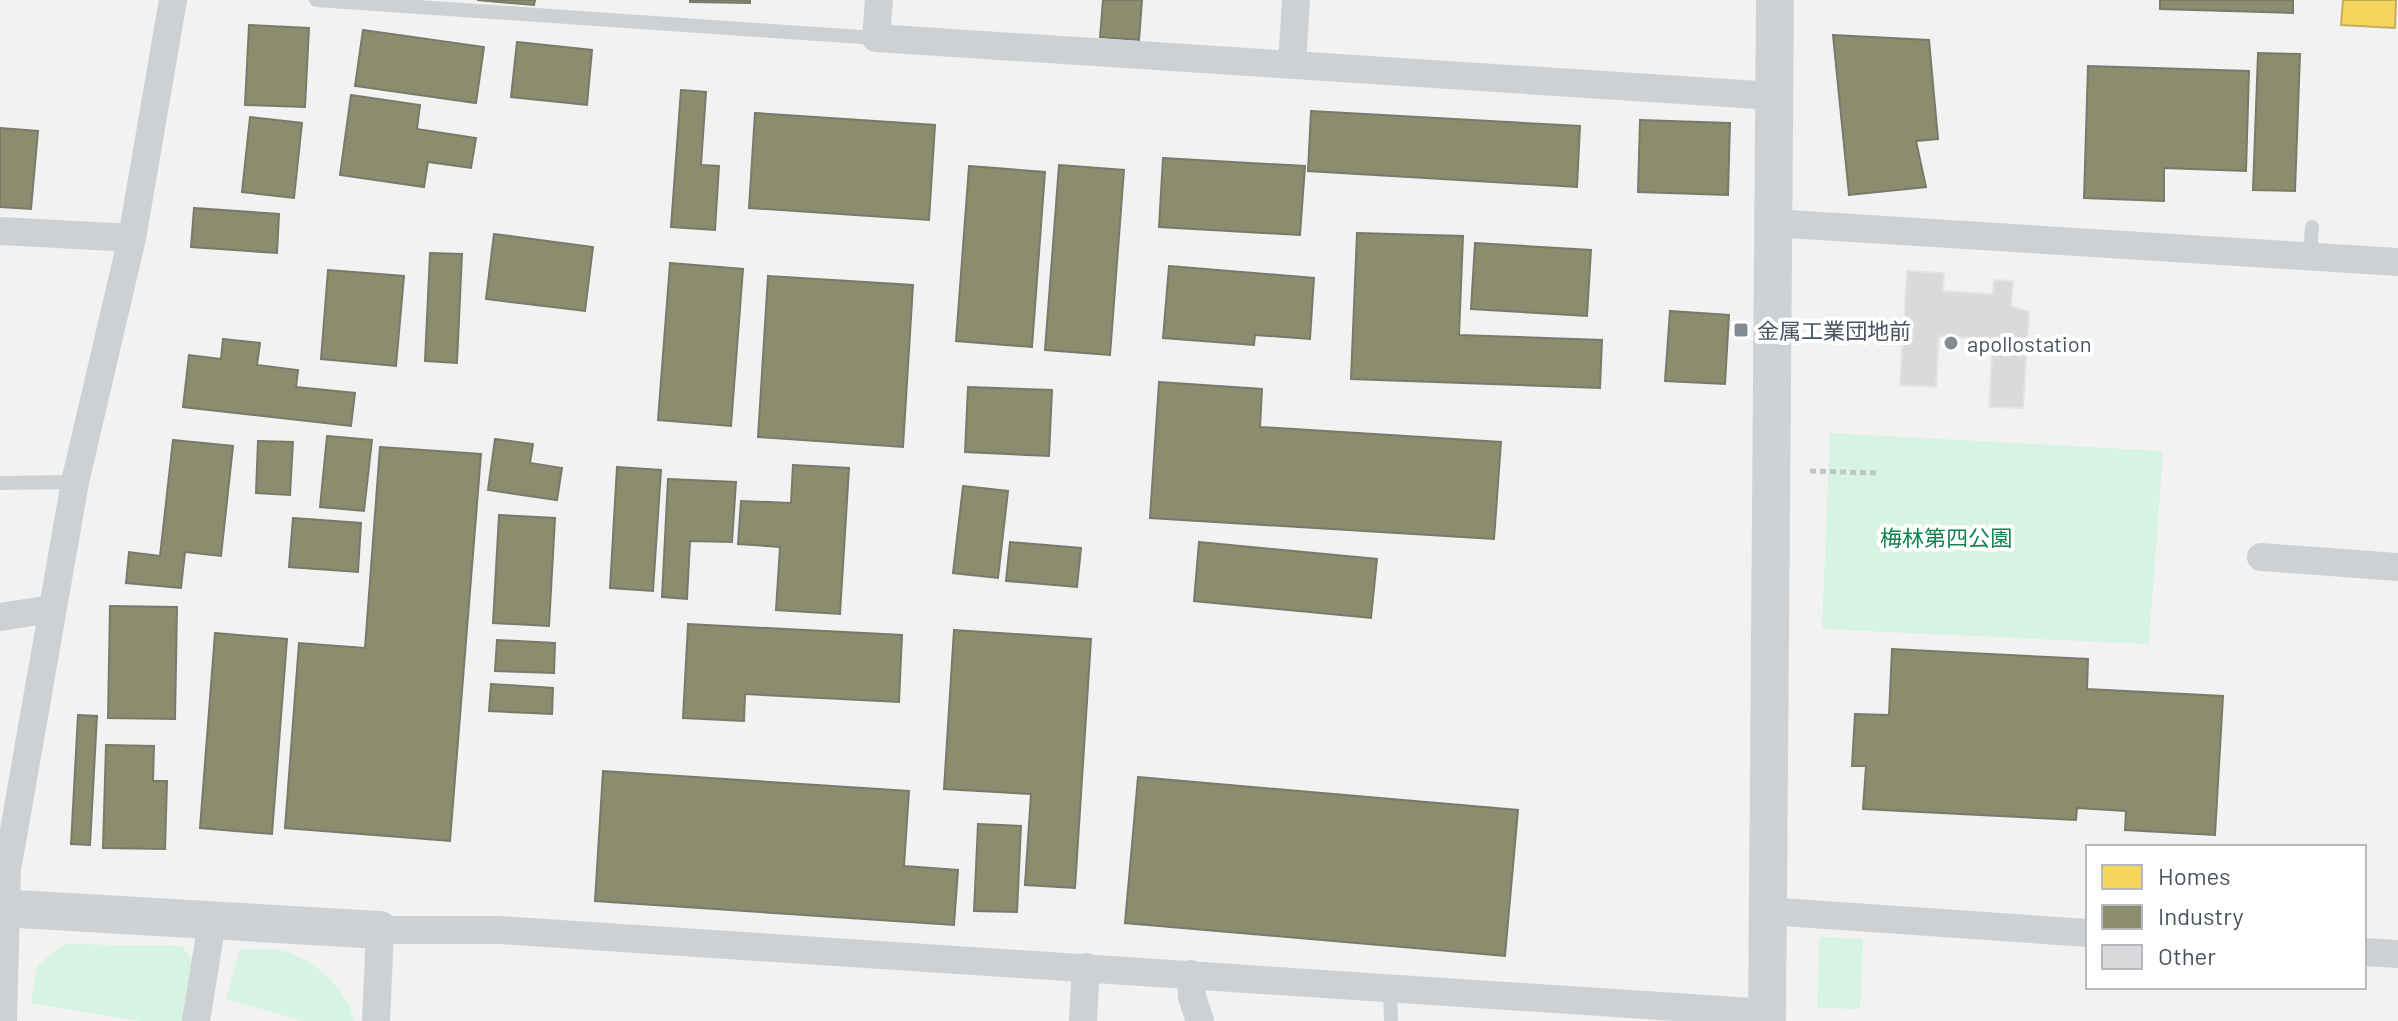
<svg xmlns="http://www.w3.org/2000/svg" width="2398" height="1021" font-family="Barlow,'Noto Sans JP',sans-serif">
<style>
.green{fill:#d6f3e3}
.homes{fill:#f6d55c;stroke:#c2ae5d;stroke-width:2}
.industry{fill:#8c8c6e;stroke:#787b6a;stroke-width:2}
.building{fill:#dadadc;stroke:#e4e4e5;stroke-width:2}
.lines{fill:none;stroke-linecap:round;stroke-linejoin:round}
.path{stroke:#bbc8c5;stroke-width:5;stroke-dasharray:6 4;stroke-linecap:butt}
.lane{stroke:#ced1d3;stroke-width:14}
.street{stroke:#ced1d3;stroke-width:28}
.secondary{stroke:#cfd2d5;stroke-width:38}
.poi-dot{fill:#848b93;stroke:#fff;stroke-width:3}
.labels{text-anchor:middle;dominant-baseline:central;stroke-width:8;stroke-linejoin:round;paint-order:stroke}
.poi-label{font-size:22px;fill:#485360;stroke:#fff;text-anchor:start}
.park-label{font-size:22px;fill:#118352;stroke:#fff}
</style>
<rect width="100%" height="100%" fill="#f3f2f2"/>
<path class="green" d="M1830,433l333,18 -14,193 -327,-15z
M1820,937l43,2 -3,70 -43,-1z
M64,944l118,2 11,15 -11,60h-42l-109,-18 6,-37z
M240,949c13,0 27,-1 39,1 31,6 70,39 75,71h-51l-77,-22z"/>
<path class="homes" d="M2343,0h53l-1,28 -54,-3z"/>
<path class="industry" d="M477,0h58l-1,5z
M690,0h60v3l-60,-1z
M1103,0h39l-3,40 -39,-3z
M2160,0h133v13l-133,-4z
M249,25l60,3 -4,79 -60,-2z
M363,30l121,17 -8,56 -121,-17z
M1833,35l96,5 9,99 -22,2 10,46 -77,8z
M517,42l75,8 -5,55 -76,-8z
M2258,53l42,1 -5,137 -42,-1z
M2088,66l161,5 -3,100 -82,-3v33l-80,-3z
M681,90l25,2 -5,73 18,1 -4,64 -44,-3z
M351,95l69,10 -3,24 59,9 -5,30 -43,-6 -4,25 -84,-12z
M1311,111l269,15 -3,61 -269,-16z
M755,113l180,12 -6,95 -180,-12z
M250,117l52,6 -8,75 -52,-6z
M1640,120l90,3 -2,72 -90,-3z
M0,128l38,3 -7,78 -31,-2z
M1163,158l142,8 -5,69 -141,-8z
M1059,165l65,5 -14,185 -65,-5z
M969,166l76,6 -13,175 -76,-6z
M194,208l85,6 -2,39 -86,-6z
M1357,233l106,3 -4,99 143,5 -2,48 -249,-9z
M494,234l99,13 -8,64 -99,-12z
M1475,243l116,7 -4,66 -116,-7z
M430,253l32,1 -5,109 -32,-2z
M670,263l73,6 -12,157 -73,-6z
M1169,266l145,12 -4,61 -55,-4 -1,10 -91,-7z
M328,270l76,6 -8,90 -75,-7z
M768,276l145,9 -10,162 -145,-10z
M1670,311l59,4 -4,69 -60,-3z
M223,339l37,4 -3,22 41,5 -2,17 59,6 -4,33 -168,-19 6,-52 32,4z
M1159,382l103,7 -2,38 241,15 -7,97 -344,-21z
M968,387l84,3 -3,66 -84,-4z
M327,436l45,4 -8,71 -44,-4z
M495,439l38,5 -3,19 32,5 -5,32 -69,-10z
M173,440l60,6 -12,110 -36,-4 -4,36 -55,-5 3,-31 31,4z
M258,441l35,1 -3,53 -34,-2z
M380,447l101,7 -31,387 -165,-13 14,-185 66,5z
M793,465l56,3 -9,146 -64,-4 4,-63 -42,-3 3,-43 50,2z
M617,467l44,3 -8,121 -43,-3z
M668,479l68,3 -4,60 -42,-1 -3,58 -25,-2z
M963,486l45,5 -10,87 -45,-5z
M499,515l56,3 -6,108 -56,-3z
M293,518l68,5 -3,49 -69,-5z
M1010,542l71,6 -4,39 -71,-6z
M1199,542l178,17 -6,59 -177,-17z
M110,606l67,1 -2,112 -67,-1z
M688,624l214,11 -3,67 -154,-8 -1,27 -61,-3z
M954,630l137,9 -16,249 -50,-3 6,-91 -87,-5z
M215,633l72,6 -15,195 -72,-6z
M497,640l58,3 -1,30 -59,-2z
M1892,649l196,10 -1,30 136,7 -8,139 -90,-5 1,-19 -49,-3 -1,12 -213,-11 3,-43h-14l3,-52 34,1z
M491,684l62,4 -1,26 -63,-3z
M78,715l19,1 -7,129 -19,-1z
M106,745l48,1 -1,35h14l-2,68 -62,-1z
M603,771l306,20 -5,75 54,4 -4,55 -359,-24z
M1138,777l380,33 -13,146 -380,-33z
M978,824l43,2 -4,86 -43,-1z"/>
<path class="building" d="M1907,271l37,2 -1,18 50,3 1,-14 19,1 -2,25 18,6 -6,96 -34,-1 4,-68 -54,-3 -3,51 -36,-2z"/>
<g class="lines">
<path class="path" d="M1810,471l66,2"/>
<path class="lane" d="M316,0l560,38
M2310,256l2,-29
M0,483l75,-1
M1390,988l1,33"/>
<path class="street" d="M879,0l-3,38 898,58
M1292,65l4,-65
M1772,223l626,39
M0,231l132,7
M2261,557l137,10
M0,617l52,-8
M1767,911l321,22
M2364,952l34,2
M1191,974l1,23 8,24
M3,1021l4,-153 6,-32 62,-354 57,-244 41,-238
M196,1021l16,-99
M376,1021l4,-91h119l1268,83
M1083,1021l3,-54"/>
<path class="secondary" d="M0,908l380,22
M1767,1021l8,-1021"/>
</g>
<g class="poi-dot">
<rect x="1733" y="322" width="16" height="16" rx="4"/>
<circle cx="1951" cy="343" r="8"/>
</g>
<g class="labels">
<g class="poi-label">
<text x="1757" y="330">金属工業団地前</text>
<text x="1967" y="343">apollostation</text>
</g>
<g class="park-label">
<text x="1946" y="537">梅林第四公園</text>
</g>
</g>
<rect x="2086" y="845" width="280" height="144" fill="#ffffff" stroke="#b6babf" stroke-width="2"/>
<rect x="2102" y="865" width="40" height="24" fill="#f6d55c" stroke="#b6babf" stroke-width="2"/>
<text x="2158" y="885" font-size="24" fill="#485360">Homes</text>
<rect x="2102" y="905" width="40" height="24" fill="#8c8c6e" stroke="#b6babf" stroke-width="2"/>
<text x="2158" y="925" font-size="24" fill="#485360">Industry</text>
<rect x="2102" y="945" width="40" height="24" fill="#dadadc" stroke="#b6babf" stroke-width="2"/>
<text x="2158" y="965" font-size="24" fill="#485360">Other</text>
</svg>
